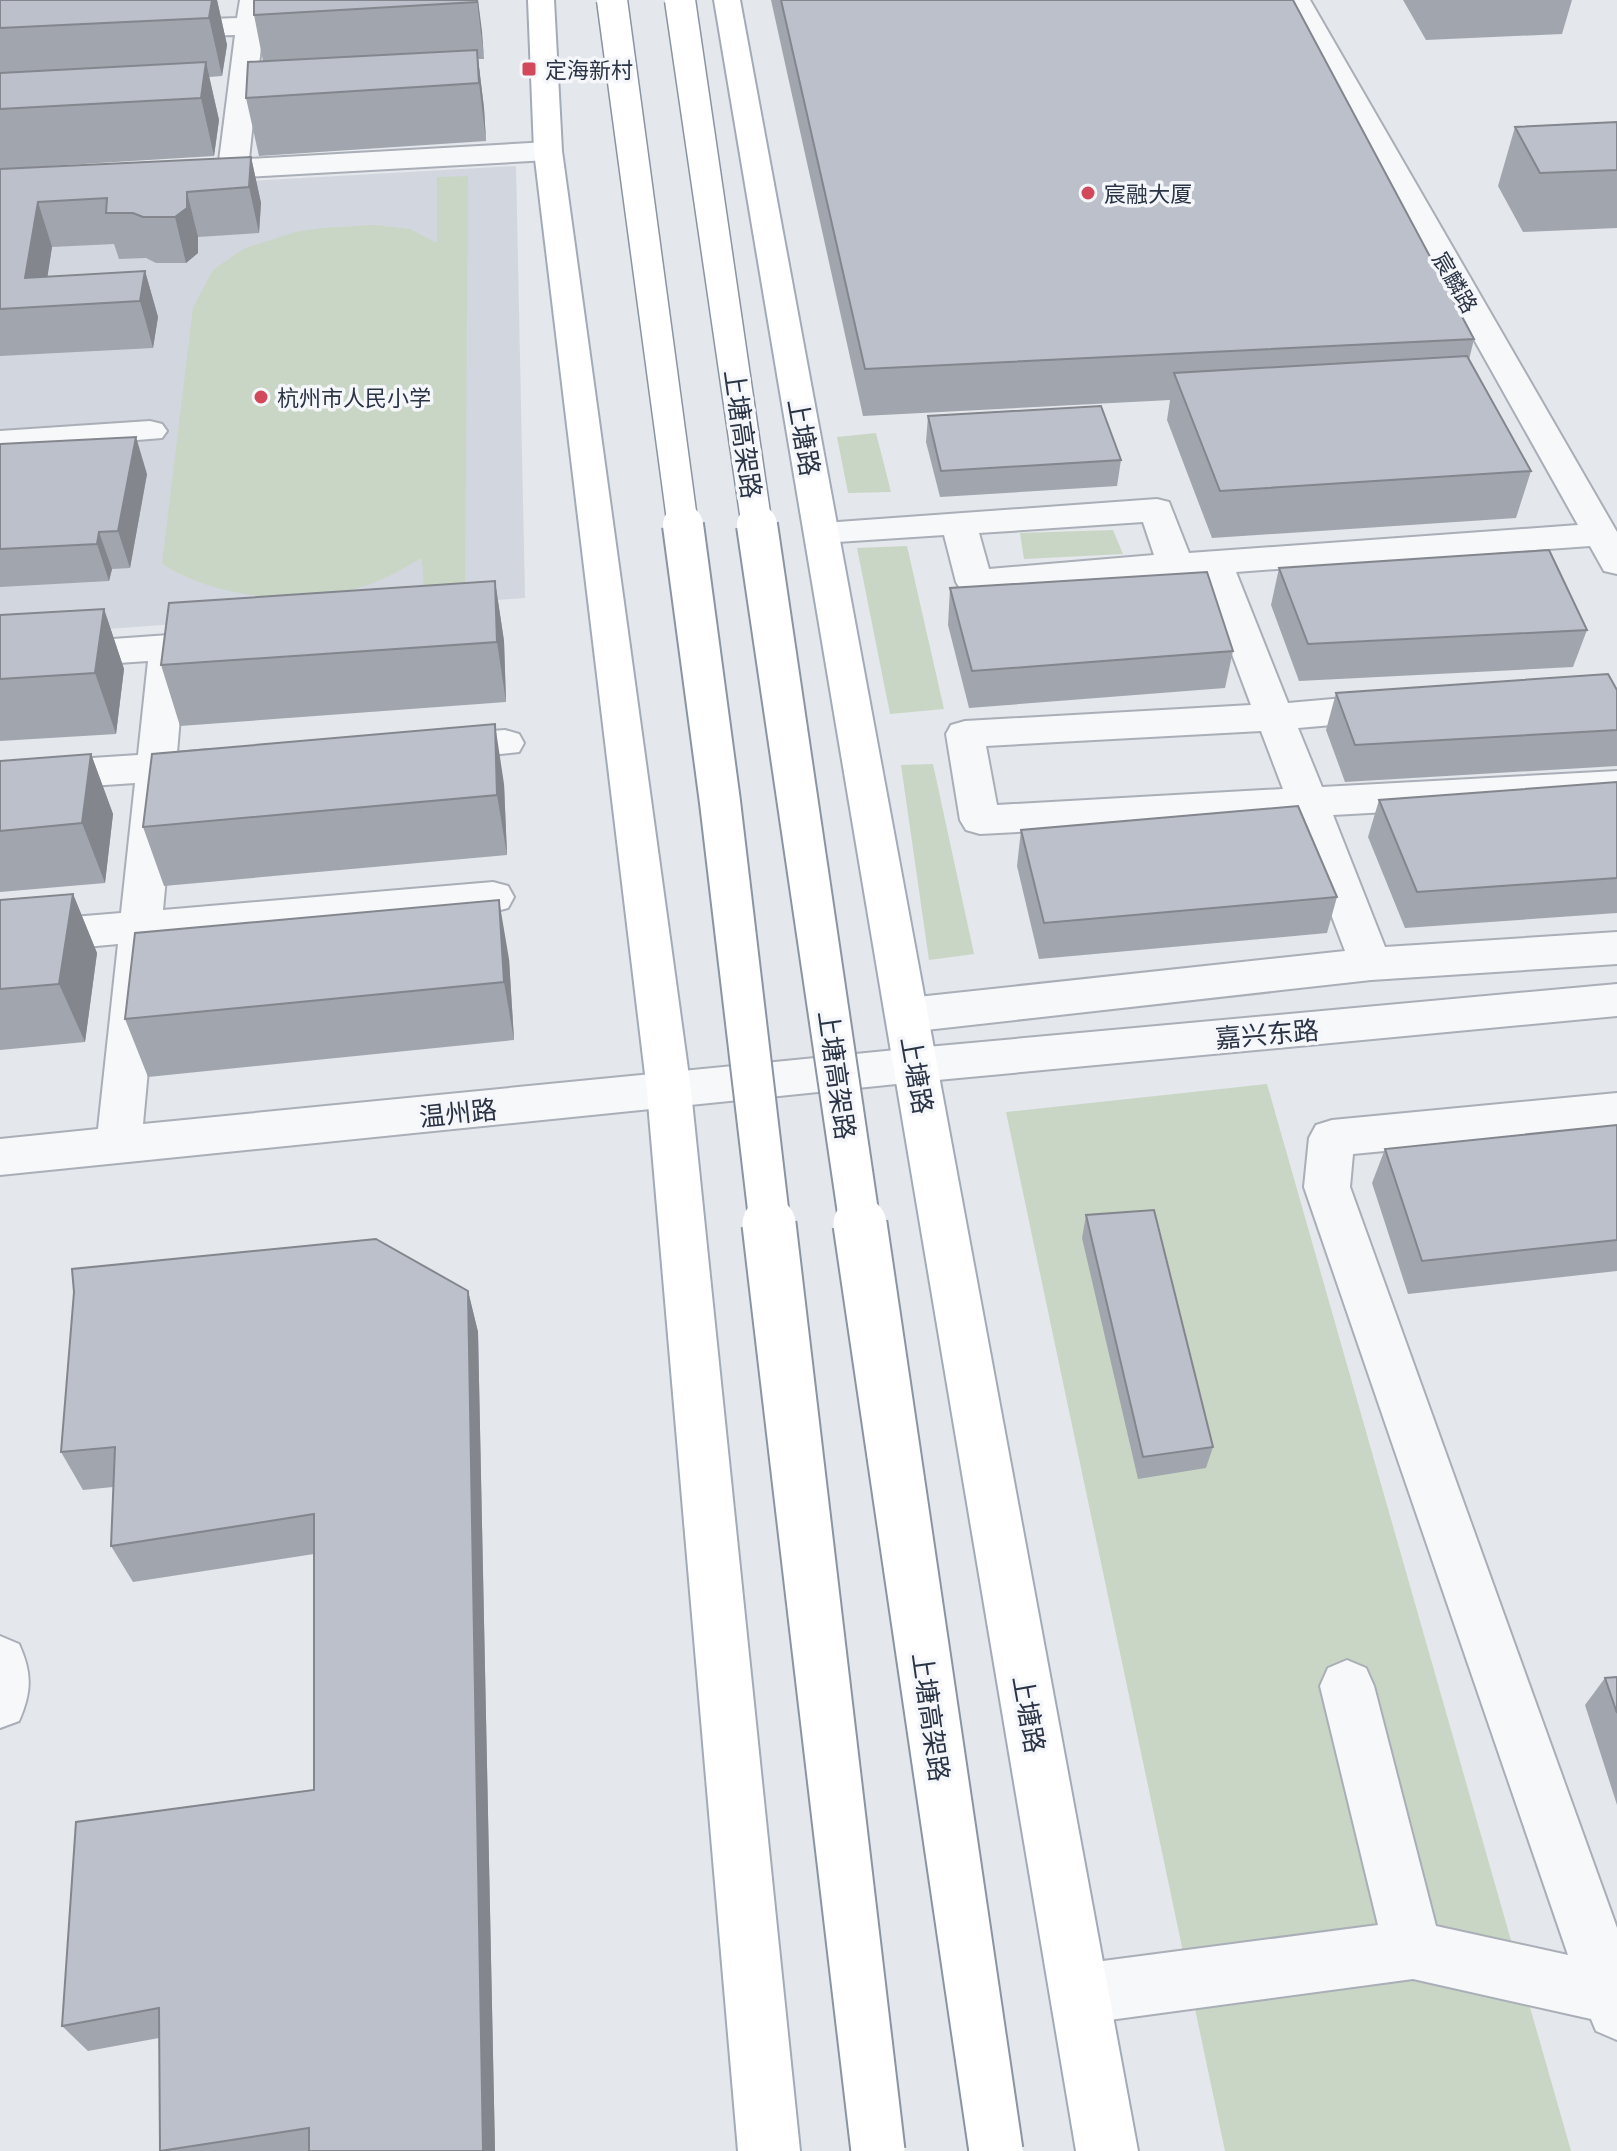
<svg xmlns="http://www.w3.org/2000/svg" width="1617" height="2151" font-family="'Exo 2','Noto Sans SC',sans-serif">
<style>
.built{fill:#d2d6de}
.green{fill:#c9d6c5}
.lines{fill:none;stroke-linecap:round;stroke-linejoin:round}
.minor-casing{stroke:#a9aeb7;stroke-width:4}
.major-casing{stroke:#a3abb8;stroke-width:4}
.minor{fill:#f7f8fa;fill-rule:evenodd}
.major{fill:#fff;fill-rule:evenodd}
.highway-bridge-far2-casing{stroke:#8b94a3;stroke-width:33;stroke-linecap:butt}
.highway-bridge-far1-casing{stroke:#8b94a3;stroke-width:44;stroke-linecap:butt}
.highway-bridge-casing{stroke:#8b94a3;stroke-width:57;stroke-linecap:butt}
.highway-bridge-far2{stroke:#fff;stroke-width:30}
.highway-bridge-far1{stroke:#fff;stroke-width:40}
.highway-bridge{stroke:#fff;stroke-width:53}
.wall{fill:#a1a5ae}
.shaded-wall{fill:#83868d}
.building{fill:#bbc0ca;stroke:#83868d;stroke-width:2}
.poi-dot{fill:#d1495b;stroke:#f4f6f9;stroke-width:3}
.labels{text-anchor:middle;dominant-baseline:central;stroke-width:7;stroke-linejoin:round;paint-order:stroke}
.far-poi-label{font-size:22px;fill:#2b3445;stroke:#f4f6f9;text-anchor:start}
.far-street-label{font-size:22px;fill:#2b3445;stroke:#f4f6f9}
.street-label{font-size:26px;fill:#2b3445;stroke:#f4f6f9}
</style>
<rect width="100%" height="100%" fill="#e4e7ec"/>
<path class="built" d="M516,166l9,432 -525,39v-442z"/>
<path class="green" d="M468,176l-3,412 -41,3 -2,-33c-14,7 -29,17 -44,23 -67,27 -154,21 -216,-17l31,-256 20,-38 30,-21 52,-17 27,-4 53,-3 35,4 27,14v-66z
M876,433l15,59 -43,1 -11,-56z
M1113,530l10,24 -99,5 -4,-26z
M907,546l37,163 -54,5 -33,-166z
M933,764l41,190 -45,6 -28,-195z
M1267,1084l304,1067h-346l-219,-1039z"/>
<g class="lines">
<defs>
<path id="minor" d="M240,0h26l-17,159 299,-17 10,3 4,6 -4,6 -10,3 -354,20 -10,-3 -5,-6 5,-6 35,-4 16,-126 -73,2 -9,-2 -4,-6 4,-6 9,-2 75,-3z
M1284,0h26l307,532v42l-13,-3 -14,-25 -354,26 52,131 101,-9 13,4 6,9 -6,9 -13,4 -91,8 24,59 295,-16v28l-284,16 52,132 232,-15v32l-246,16 -463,52 -15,-5 -7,-12 7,-12 15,-5 437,-47 -51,-134 -314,17 -14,-4 -6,-10 -14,-86 5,-9 14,-4 286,-16 -49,-131 -228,20 -13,-4 -5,-8 -12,-47 -122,8 -12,-3 -6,-8 6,-8 347,-25 12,3 20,51 389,-28zM1143,522l11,33 -165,14 -10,-36zM1261,731l22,58 -286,16 -11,-59z
M150,421l12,3 5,7 -5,7 -162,13v-20z
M197,633l13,3 5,9 -5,9 -25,4 -8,95 32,-3 14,4 5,10 -5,10 -48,6 -12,130 330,-28 15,4 6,11 -6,11 -15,4 -333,29 -17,183 773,-76 701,-64v32l-701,66 -916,93v-36l98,-10 20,-185 -118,11v-32l121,-10 14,-130 -135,9v-28l138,-9 10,-94 -148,10v-24z
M505,730l14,4 5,9 -5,9 -82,9 -14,-4 -5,-9 5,-9 14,-4z
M1617,1093v36l-264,25 -3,33 267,741v112l-21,-9 -5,-12 -178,-40 -333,45 -21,-9 -9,-21 9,-21 21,-9 298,-39 -58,-239 8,-18 19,-8 19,8 8,18 62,240 132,29 -264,-768 5,-49 7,-13 16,-5z
M0,1636l19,8c13,29 13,47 0,77l-19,7z"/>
<path id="major" d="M528,0h26l8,151 129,940 109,1060h-62l-91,-1060 -113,-940z
M714,0h26l398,2151h-62z"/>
</defs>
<use href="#minor" class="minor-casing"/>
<use href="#major" class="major-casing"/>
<use href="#minor" class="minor"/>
<use href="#major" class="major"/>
<defs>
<path id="highway-bridge-far2" d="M612,0l71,527
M680,0l77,527"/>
<path id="highway-bridge-far1" d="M683,525l37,277 50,424
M757,525l103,701"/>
<path id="highway-bridge" d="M769,1224l109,927
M860,1224l136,927"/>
</defs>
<use href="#highway-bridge-far2" class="highway-bridge-far2-casing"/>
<use href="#highway-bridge-far1" class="highway-bridge-far1-casing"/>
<use href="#highway-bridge" class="highway-bridge-casing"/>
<use href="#highway-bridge-far2" class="highway-bridge-far2"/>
<use href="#highway-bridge-far1" class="highway-bridge-far1"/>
<use href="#highway-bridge" class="highway-bridge"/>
</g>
<path class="wall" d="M0,0h217l10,45 -5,31 -13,1 10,43 -5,36 -214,13z
M478,0l6,59h-6l6,49 2,33 -227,15 -13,-58 17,-37 -9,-46z
M771,0h522l181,339 -5,21 62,111 -15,47 -304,20 -45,-118 3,-20 -307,16z
M1403,0h169l-10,34 -136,6z
M1617,122v106l-94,4 -25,-46 17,-59z
M251,157l10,46 -2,30 -61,4v16l-12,10h-30l-10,-5 -27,1 -5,-15 -62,3 -5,30 98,-6 13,46 -5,31 -153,8v-187z
M928,416l193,44 -4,26 -177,11 -14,-55z
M0,444l147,30 -17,94 -18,1 -3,12 -109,6z
M1279,568l308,62 -14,37 -274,14 -28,-76z
M495,581l9,60 2,61 -326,24 -19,-61z
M950,588l283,63 -8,37 -256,20 -21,-83z
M104,609l20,60 -8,65 -116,7v-126z
M1617,690v76l-272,16 -19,-52 10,-37z
M91,754l22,60 -8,69 -105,9v-131z
M1617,782v131l-212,15 -37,-91 11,-37z
M504,784l3,71 -343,31 -21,-59z
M1021,830l316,67 -10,36 -288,26 -22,-93z
M73,894l24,59 -12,89 -85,8v-150z
M509,959l5,81 -366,37 -23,-58z
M1617,1125v146l-209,23 -36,-111 13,-34z
M1086,1215l127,232 -7,21 -68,11 -56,-241z
M468,1291l10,41 17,819h-335l-1,-113 -71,13 -26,-25 252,-236v-236l-181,28 -22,-36 2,-59 -30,3 -22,-38z
M1617,1677v128l-32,-100 20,-27z"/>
<path class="shaded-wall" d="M212,0h5l10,45 -5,31 -13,-58z
M477,0h1l4,31 2,28z
M477,50l7,58 2,33 -7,-58z
M206,62l13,58 -5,36 -13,-58z
M251,157l10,46 -2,30 -10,-46z
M187,192l11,45v16l-12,10 -11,-46z
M38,202l14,45 -9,59 -18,-28z
M145,271l13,46 -5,31 -13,-47z
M136,437l11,37 -17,94 -12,-37z
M99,532l13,37 -3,12 -12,-37z
M495,581l9,60 2,61 -9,-60z
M104,609l20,60 -8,65 -21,-61z
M495,724l9,60 3,71 -10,-60z
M91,754l22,60 -8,69 -23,-60z
M73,894l24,59 -12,89 -26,-58z
M499,900l10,59 5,81 -10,-58z
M468,1291l10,41 17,819h-12z"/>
<path class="building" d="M0,0h212l-3,18 -209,10z
M254,0h223v2l-223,13z
M781,0h512l181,339 -609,30z
M477,50l2,33 -233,15 2,-36z
M206,62l-5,36 -201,11v-36z
M1617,122v48l-77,3 -25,-46z
M251,157l-2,30 -62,5v16l-12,9h-32l-10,-4h-27l1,-15 -69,4 -13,76 120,-7 -5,30 -140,8v-140z
M1467,356l64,115 -311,20 -46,-118z
M1101,406l20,54 -180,11 -13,-55z
M136,437l-18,94 -19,1 -2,12 -97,5v-105z
M1549,550l38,80 -279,14 -29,-76z
M1207,572l26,79 -261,20 -22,-83z
M495,581l2,61 -336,23 8,-62z
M104,609l-9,64 -95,6v-64z
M1608,674l9,16v40l-262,15 -19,-52z
M495,724l2,71 -354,32 9,-73z
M91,754l-9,69 -82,8v-70z
M1617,782v96l-200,14 -38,-92z
M1298,806l39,91 -293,26 -23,-93z
M73,894l-14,90 -59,5v-89z
M499,900l5,82 -379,37 10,-86z
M1617,1125v115l-195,21 -37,-112z
M1154,1210l59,237 -70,10 -57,-242z
M376,1239l92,52 15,860h-174v-23l-149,23 -1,-143 -97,18 14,-204 238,-32v-276l-203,32 4,-99 -54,5 13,-160 -2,-23z
M1617,1677v36l-12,-35z"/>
<g class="poi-dot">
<rect x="521" y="61" width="16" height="16" rx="4"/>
<circle cx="1088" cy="193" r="8"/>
<circle cx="261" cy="397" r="8"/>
</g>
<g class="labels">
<g class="far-poi-label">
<text x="545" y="69">定海新村</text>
<text x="1104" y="193">宸融大厦</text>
<text x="277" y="397">杭州市人民小学</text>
</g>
<g class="far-street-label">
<text transform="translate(1456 282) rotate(60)">宸麟路</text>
</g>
<g class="street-label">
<text transform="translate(744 434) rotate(82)">上塘高架路</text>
<text transform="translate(805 437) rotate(80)">上塘路</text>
<text transform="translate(1267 1033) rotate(-5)">嘉兴东路</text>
<text transform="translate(838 1075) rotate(82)">上塘高架路</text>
<text transform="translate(918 1075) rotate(80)">上塘路</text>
<text transform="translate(458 1112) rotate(-6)">温州路</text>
<text transform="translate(1030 1714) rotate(80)">上塘路</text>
<text transform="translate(932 1717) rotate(82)">上塘高架路</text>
</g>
</g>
</svg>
